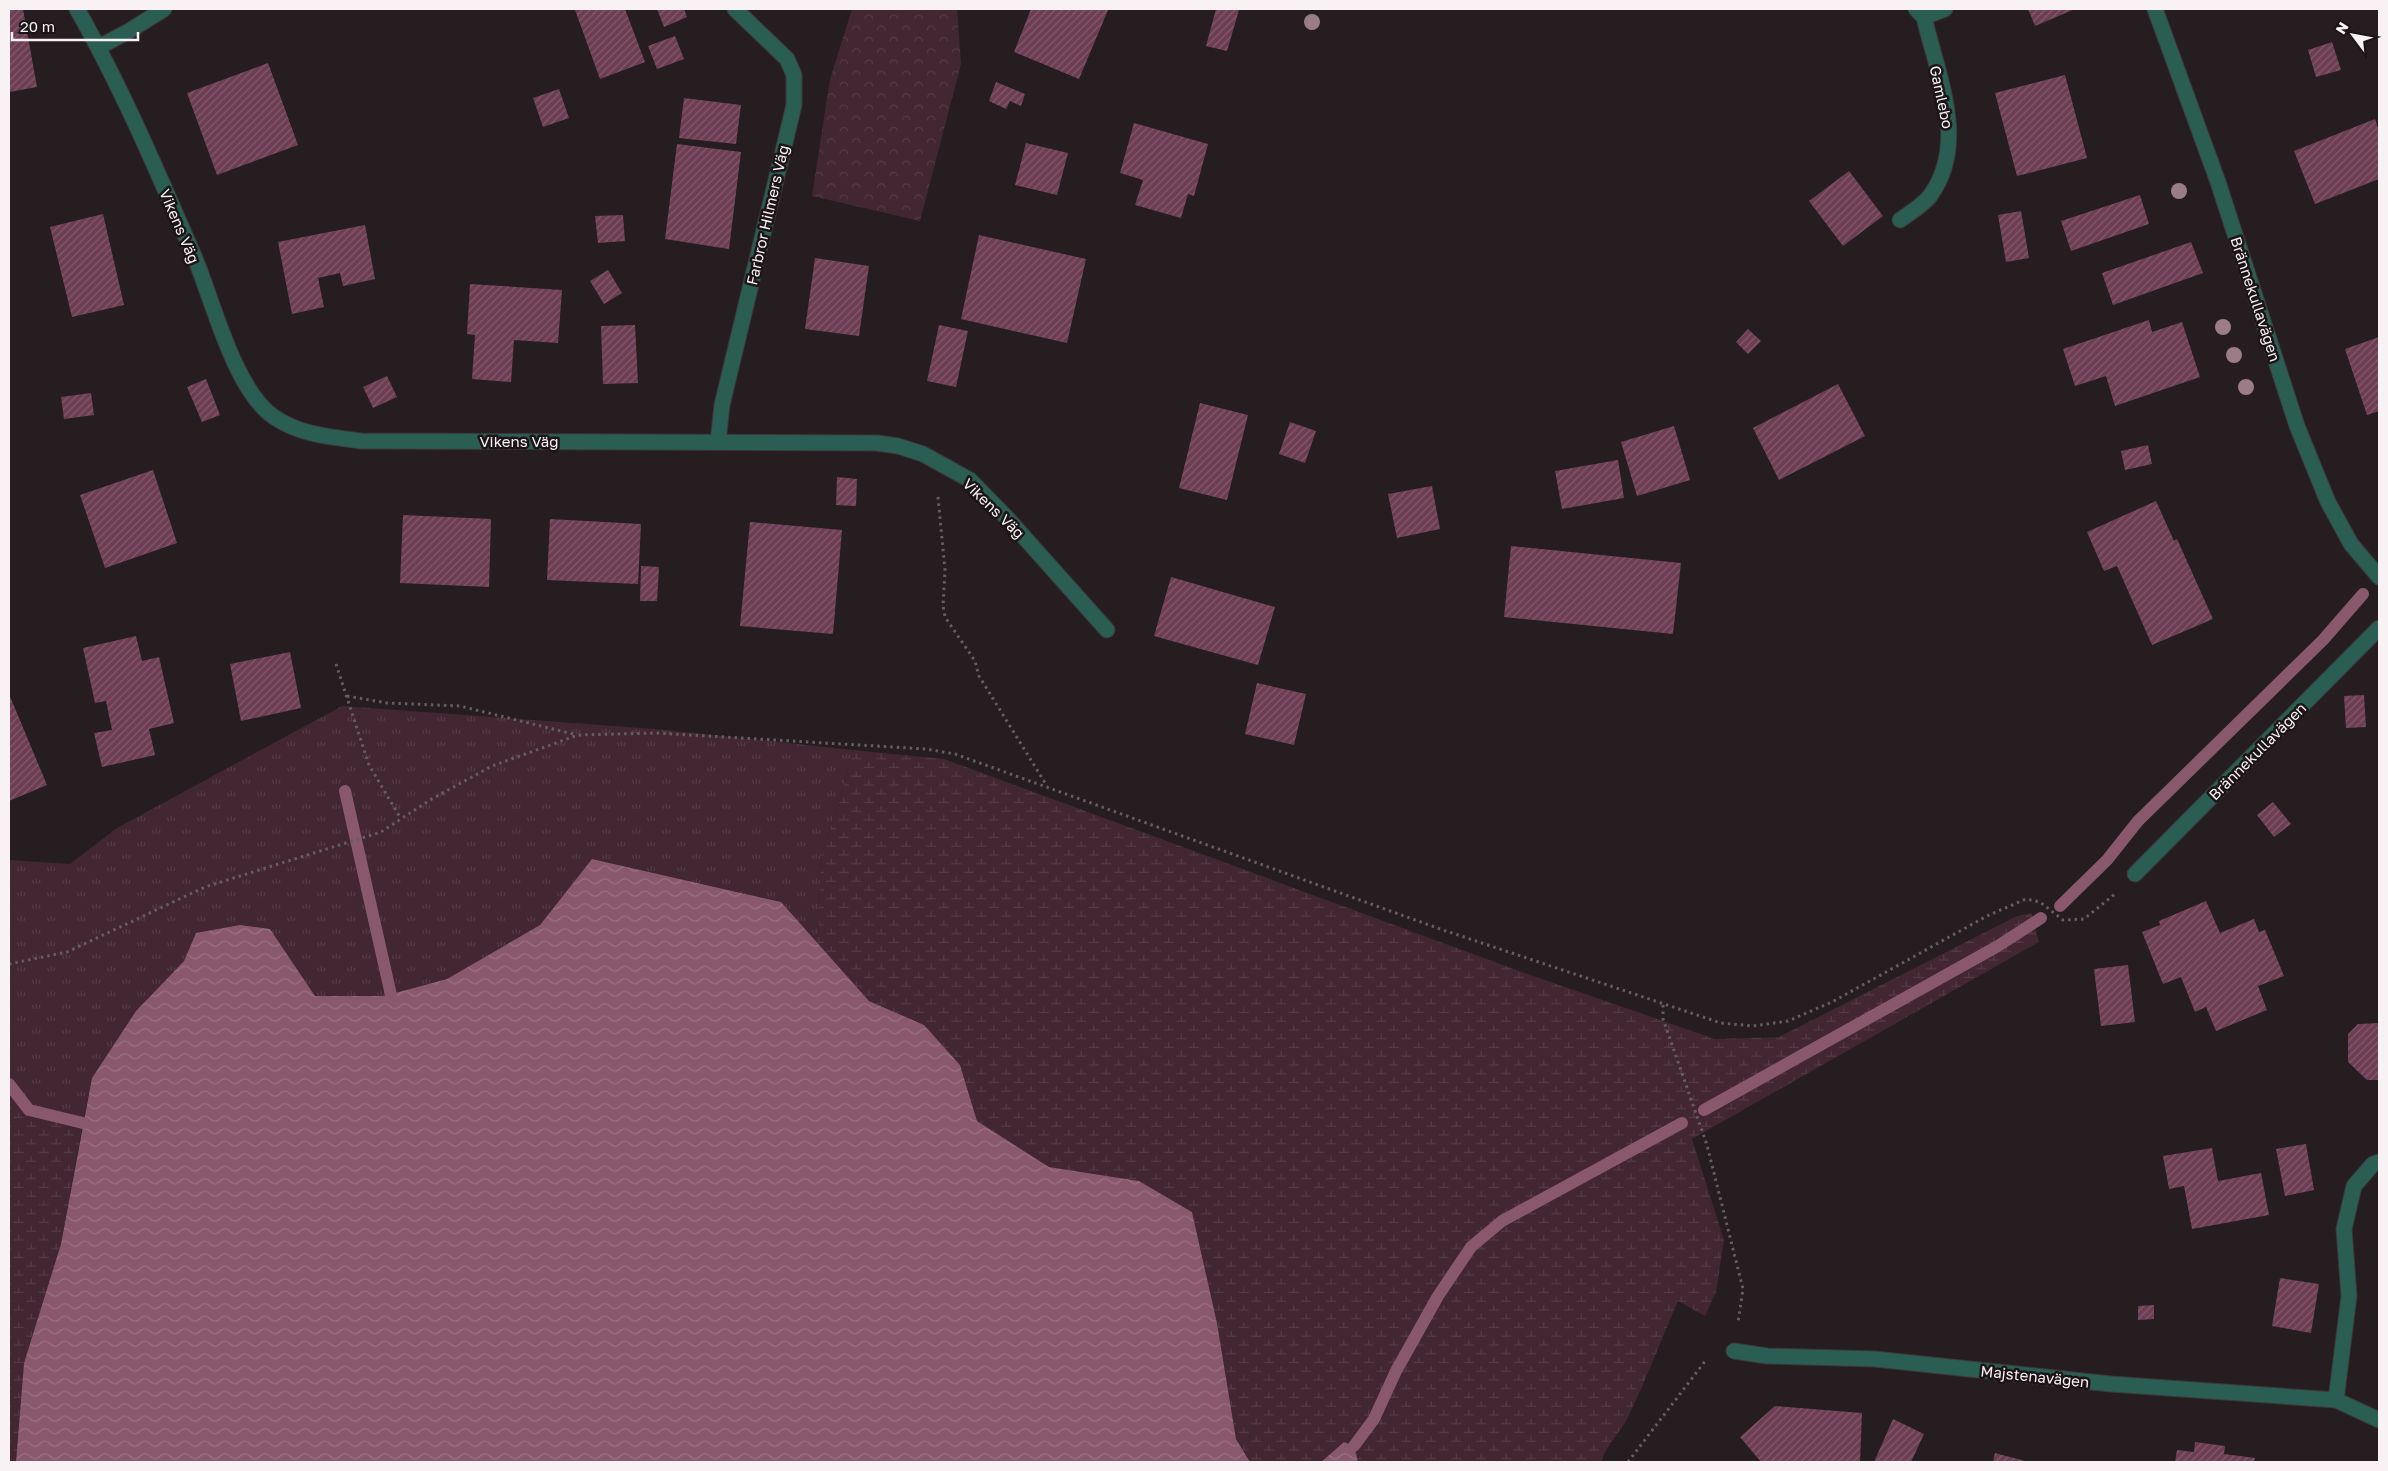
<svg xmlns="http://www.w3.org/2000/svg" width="2388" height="1471" font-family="'Golos Text',sans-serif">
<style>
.grass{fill:url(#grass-tufts)}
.forest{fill:url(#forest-crowns)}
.wetland{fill:url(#wetland-marsh)}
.water{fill:url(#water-waves)}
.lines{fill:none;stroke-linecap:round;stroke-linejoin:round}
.stream{stroke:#89586d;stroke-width:12}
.building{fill:url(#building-hatch)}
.minor-casing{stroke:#3e3739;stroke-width:17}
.path{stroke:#655e61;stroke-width:3;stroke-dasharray:2.5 4;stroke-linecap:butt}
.minor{stroke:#2a5e52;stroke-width:15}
.tree{fill:#9b7d88}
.labels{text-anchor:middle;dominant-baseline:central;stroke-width:5;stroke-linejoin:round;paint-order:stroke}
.street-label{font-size:15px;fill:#f8f2f4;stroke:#1c1417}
</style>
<defs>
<pattern id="grass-tufts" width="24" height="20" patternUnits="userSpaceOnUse" patternTransform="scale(1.25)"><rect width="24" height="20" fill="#422632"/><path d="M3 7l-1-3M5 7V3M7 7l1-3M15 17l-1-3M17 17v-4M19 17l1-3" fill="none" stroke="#553b46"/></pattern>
<pattern id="forest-crowns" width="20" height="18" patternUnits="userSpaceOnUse" patternTransform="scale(1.25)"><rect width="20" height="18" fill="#422632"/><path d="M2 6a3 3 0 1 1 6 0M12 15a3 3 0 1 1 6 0" fill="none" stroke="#553b46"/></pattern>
<pattern id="wetland-marsh" width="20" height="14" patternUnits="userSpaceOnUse" patternTransform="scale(1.25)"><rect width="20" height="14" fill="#422632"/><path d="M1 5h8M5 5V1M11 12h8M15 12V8" fill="none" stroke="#553b46"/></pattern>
<pattern id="water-waves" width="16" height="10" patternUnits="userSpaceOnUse" patternTransform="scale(1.25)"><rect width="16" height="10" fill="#89586d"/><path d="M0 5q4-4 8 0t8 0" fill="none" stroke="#9a7082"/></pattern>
<pattern id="building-hatch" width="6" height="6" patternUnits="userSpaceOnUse" patternTransform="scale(1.25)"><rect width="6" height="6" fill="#6d3e53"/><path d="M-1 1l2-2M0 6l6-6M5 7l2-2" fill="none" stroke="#835a6c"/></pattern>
</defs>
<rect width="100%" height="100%" fill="#251d20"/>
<path class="grass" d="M342,706l313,23 198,21 -15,57 -17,48 -3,89 -38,-42 -188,-43 -52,66 -93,54 -63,17h-69l-45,-67 -74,4 -12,28 -48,50 -44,67 -9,45 -54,-13 -20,-26v-224l61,4 47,-36z"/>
<path class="forest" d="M852,9h105l4,55 -41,157 -108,-25 18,-117z"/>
<path class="wetland" d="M853,750l91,9 578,213 193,67 64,-2 238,-121 14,-3 8,29 -347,197 32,101 -8,52 -11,24 -27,-15c-17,39 -32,80 -51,118 -8,15 -21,27 -26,43h-243l-4,-16 -10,-4 -23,20h-71l-14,-23 -19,-116 -25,-111 -53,-31 -90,-14 -72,-46 -17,-56 -36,-40 -55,-24 -51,-57 3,-89 17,-48z
M9,1084l20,26 54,13 -22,121 -37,119 -8,99h-7z"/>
<path class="water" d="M592,859l189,43 88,99 55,24 36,40 17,56 72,46 90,14 53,31 25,111 19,116 14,23h-1234l8,-99 37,-119 31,-166 44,-67 48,-50 12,-28 44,-8 30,4 45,67h69l63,-17 93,-54z
M1344,1442l10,4 4,16h-37z"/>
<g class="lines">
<path class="stream" d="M345,791l46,204
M2060,906l47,-46 31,-39 185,-181 40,-46
M9,1084l20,26 54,13
M1704,1110l294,-164 43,-28
M1354,1446l20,-27 22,-48 42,-75 33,-49 31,-26 180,-98"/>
</g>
<path class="building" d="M9,9h14l14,78 -28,5z
M579,9h46l20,53 -45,17 -25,-69z
M657,9h27l3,8 -23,10z
M1031,9l77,1 -29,69 -65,-27z
M1216,9l23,1 -12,41 -21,-5z
M2028,9h47l-40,17z
M675,36l9,23 -27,10 -9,-23z
M2332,42l9,28 -25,7 -8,-27z
M268,63l30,82 -81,30 -30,-82z
M2065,75l22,83 -70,18 -22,-83z
M996,82l29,12 -4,12 -11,-5 -4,8 -17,-8z
M559,89l10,29 -26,9 -10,-29z
M684,98l57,7 -5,39 -57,-6z
M2375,119l4,12v48l-64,25 -21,-53z
M1134,123l74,21 -14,52 -6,-2 -7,24 -46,-13 8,-25 -23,-7z
M1026,143l42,10 -11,42 -42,-10z
M677,144l64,8 -12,97 -64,-10z
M1849,171l34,45 -40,30 -34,-45z
M2140,195l9,29 -78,27 -10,-30z
M2021,211l8,47 -23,4 -8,-47z
M103,214l21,91 -52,12 -22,-90z
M623,215l2,26 -27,2 -3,-27z
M365,225l10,54 -32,7 -3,-13 -22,5 6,29 -32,7 -14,-72z
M979,235l107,24 -19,84 -106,-24z
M2191,242l12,31 -90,32 -11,-32z
M815,258l54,8 -10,70 -54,-7z
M608,270l14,23 -18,11 -14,-23z
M470,284l92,6 -4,53 -44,-3 -3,42 -39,-3 3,-44 -8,-1z
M2149,320l3,12 30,-10 18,55 -85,29 -9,-30 -31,10 -12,-37z
M635,325l3,58 -35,1 -2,-58z
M939,325l29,6 -12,56 -29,-6z
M1748,329l13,12 -13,13 -12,-12z
M2379,337v74l-12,4 -22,-66z
M387,376l10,21 -24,11 -10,-21z
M206,379l14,36 -18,7 -15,-35z
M1838,384l27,52 -86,44 -26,-52z
M91,393l3,22 -30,4 -3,-22z
M1200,403l48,12 -21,85 -48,-12z
M1290,422l26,9 -11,32 -26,-9z
M1674,426l16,54 -53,16 -16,-54z
M2148,445l4,19 -27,6 -4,-19z
M1618,460l6,38 -62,11 -7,-38z
M153,470l24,73 -72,25 -25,-73z
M837,477l20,2 -1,27 -20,-1z
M1432,486l8,43 -43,9 -9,-44z
M2156,501l18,40 3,-2 36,80 -61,26 -35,-79 -13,5 -17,-39z
M403,515l88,4 -2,68 -89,-4z
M550,519l91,5 -3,60 -91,-4z
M750,522l92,8 -9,104 -93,-8z
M1511,546l170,17 -8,71 -169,-17z
M641,566l18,1 -2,34h-17z
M1171,577l104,30 -17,58 -104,-29z
M136,636l6,25 17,-4 15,66 -25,6 6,26 -53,12 -8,-34 18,-3 -6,-29 -11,2 -12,-55z
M290,652l11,56 -60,13 -11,-57z
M1257,683l49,11 -12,51 -49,-11z
M9,694l38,91 -38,16z
M2364,695l2,32 -20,1 -2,-32z
M2273,802l18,22 -17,13 -17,-22z
M2206,901l14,32 34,-14 5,13 6,-2 19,46 -26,10 9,24 -51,21 -10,-24 -11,5 -14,-35 -18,7 -21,-52 18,-7 -1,-4z
M2128,965l7,57 -34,4 -7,-57z
M2379,1023v57h-12l-19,-18v-28l10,-10z
M2306,1144l8,46 -29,6 -9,-47z
M2212,1148l6,33 43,-8 8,42 -77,14 -8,-43 -15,3 -6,-33z
M2280,1278l39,6 -8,49 -39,-7z
M2154,1305v14l-16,1v-14z
M1775,1406l87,7 -2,49h-99l-21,-25z
M1893,1419l31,15 -13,28h-37z
M2195,1442l30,4 -1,8 31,4 -1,4h-79l2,-12 17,2z
M1995,1453l34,9h-36z"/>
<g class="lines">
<defs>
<path id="minor" d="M77,9c45,79 81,164 117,247 19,44 40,134 80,161 26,18 57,20 87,24l516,2 21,3 25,8 47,26 38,39 99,111
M1916,9l8,8 21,-8
M2155,9l63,173 79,244 31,76 23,42 28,33
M99,47l30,-16 35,-22
M1900,220c10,-7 23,-15 30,-24 39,-53 7,-122 -6,-179
M718,442l4,-37 72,-300v-30l-7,-16 -52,-50
M2135,874l244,-246
M2379,1162l-6,2 -19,22 -10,43 5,67 -13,104 43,20
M1734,1351l33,5 108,3 236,25 225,16"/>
</defs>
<use href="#minor" class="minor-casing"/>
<path class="path" d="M938,497l7,73 -2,36 2,11 30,44 4,15 68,110
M336,664l33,101 32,54
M347,696l40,7 73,3 117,29
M9,964l58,-12 138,-65 176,-55 49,-32 62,-34 86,-31 79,-2 269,16 29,5 488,176 278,93 32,3 35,-5 44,-19 155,-86 39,-17 14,3 23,18 21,-1 31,-25
M1663,1005v14l44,126 36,144 -5,33
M1628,1462l78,-102"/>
<use href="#minor" class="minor"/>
</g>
<g class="tree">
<circle cx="1312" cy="22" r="8"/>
<circle cx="2179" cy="191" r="8"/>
<circle cx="2223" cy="327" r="8"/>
<circle cx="2234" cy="355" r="8"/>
<circle cx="2246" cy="387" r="8"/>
</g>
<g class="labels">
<g class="street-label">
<text transform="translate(1942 97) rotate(78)">Gamlebo</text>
<text transform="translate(767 215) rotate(-77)">Farbror Hilmers Väg</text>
<text transform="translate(180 226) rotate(67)">Vikens Väg</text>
<text transform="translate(2256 299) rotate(72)">Brännekullavägen</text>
<text x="519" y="441">Vikens Väg</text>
<text transform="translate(994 508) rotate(44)">Vikens Väg</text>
<text transform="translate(2257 751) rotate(-45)">Brännekullavägen</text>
<text transform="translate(2035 1376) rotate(6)">Majstenavägen</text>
</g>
</g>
<rect width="2388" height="1471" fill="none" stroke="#f8f2f4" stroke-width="20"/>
<g transform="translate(2353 35) rotate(302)" stroke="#1c1417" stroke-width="4" paint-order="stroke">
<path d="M0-4L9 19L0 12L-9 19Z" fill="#f8f2f4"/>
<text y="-8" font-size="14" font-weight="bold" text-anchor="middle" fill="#f8f2f4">N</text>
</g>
<path d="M12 32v8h126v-8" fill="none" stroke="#f8f2f4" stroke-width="2.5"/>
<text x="20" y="32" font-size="15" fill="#f8f2f4" stroke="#1c1417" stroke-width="4" paint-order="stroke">20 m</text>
</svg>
